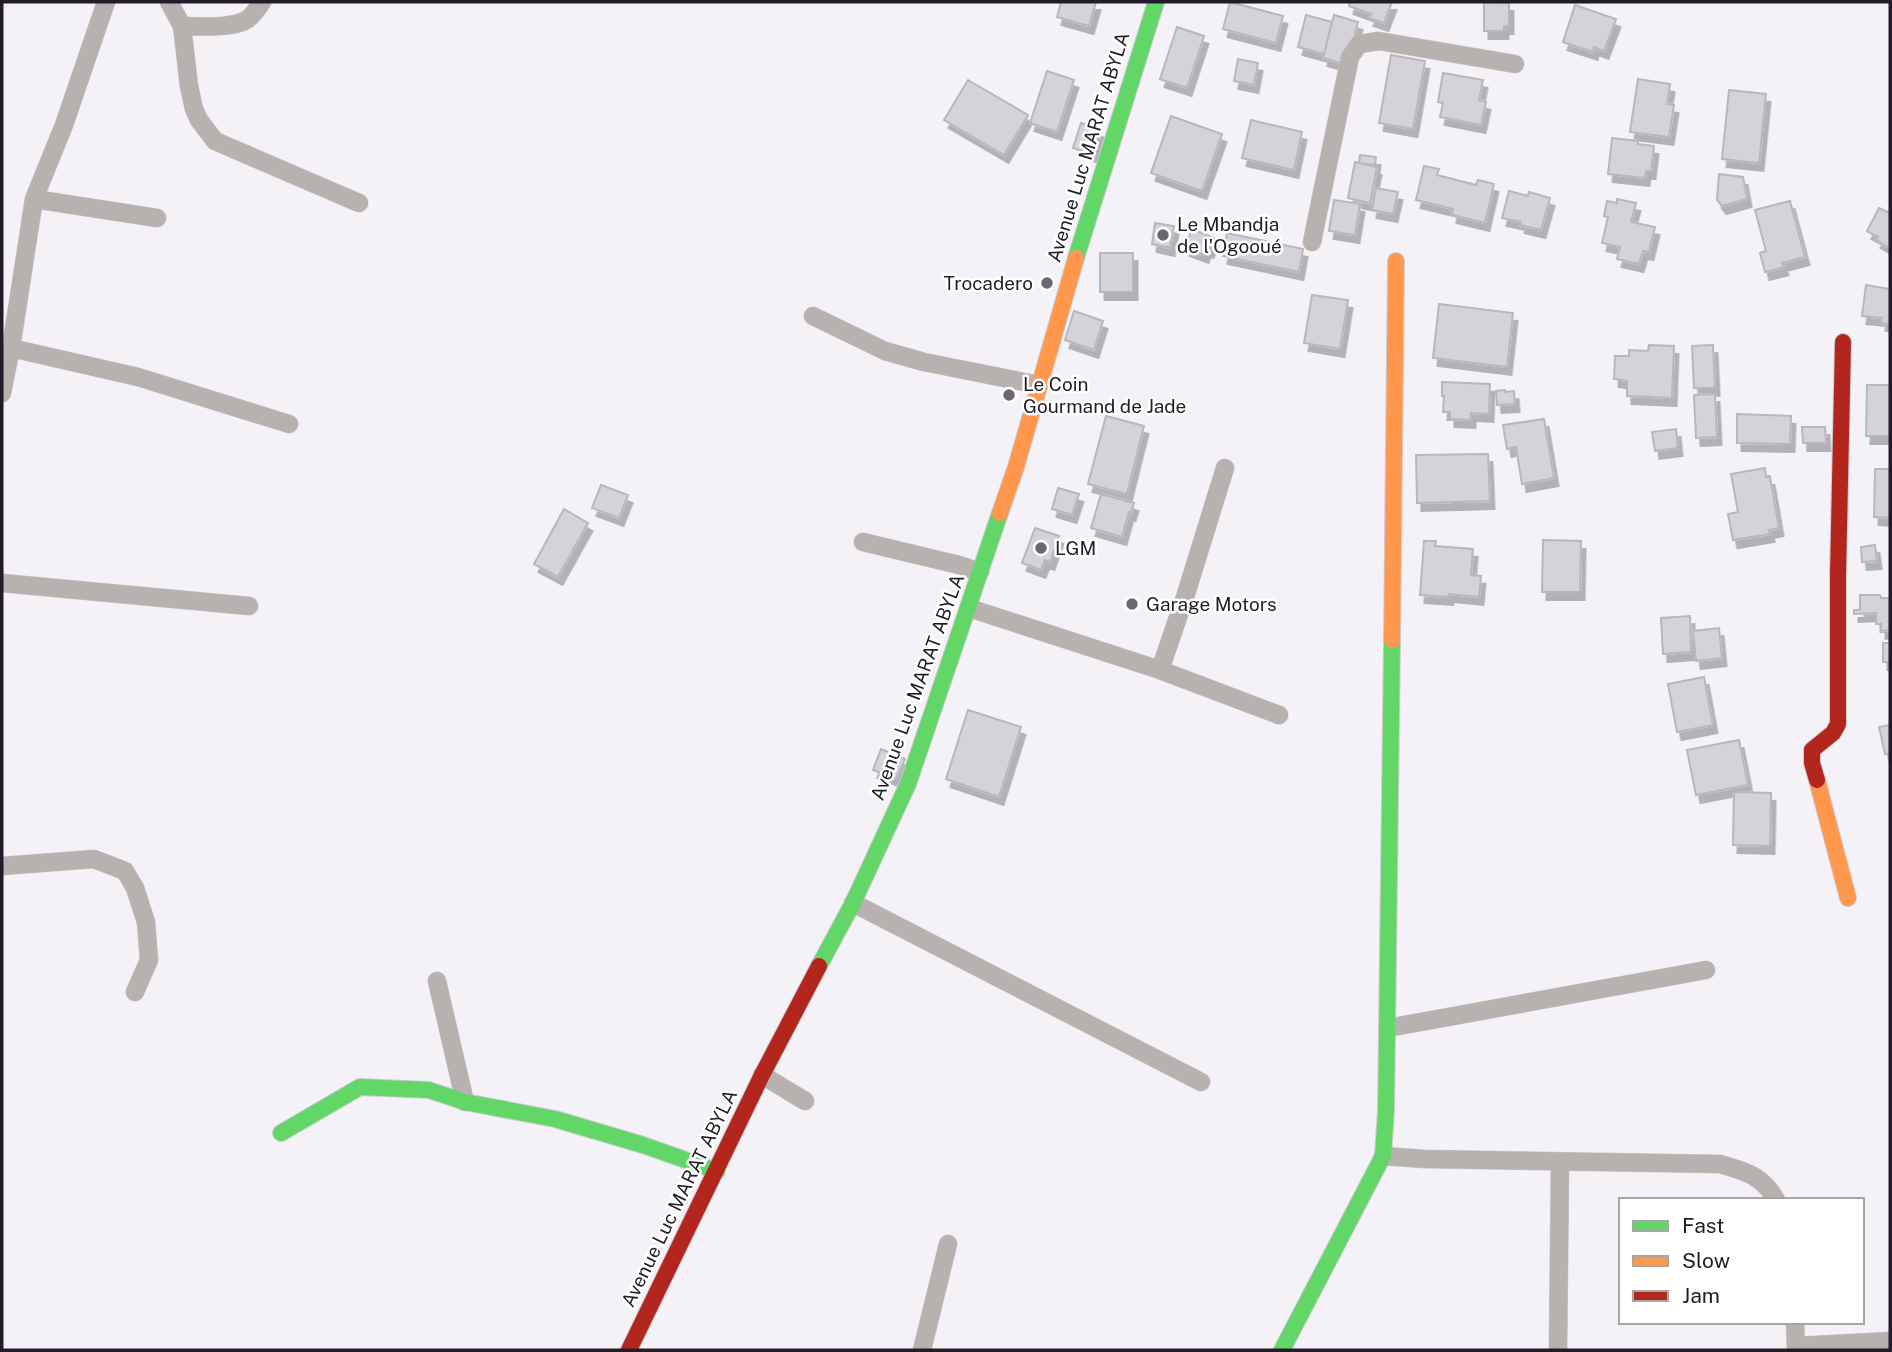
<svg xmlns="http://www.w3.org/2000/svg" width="1892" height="1352" font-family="'Public Sans',sans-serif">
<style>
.building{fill:#d5d2da;stroke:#b9b6be;stroke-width:2;filter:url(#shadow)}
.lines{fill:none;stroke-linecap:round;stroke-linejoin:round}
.street-casing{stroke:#cecbd1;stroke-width:19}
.fast-casing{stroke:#cecbd1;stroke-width:18}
.slow-casing{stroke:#cecbd1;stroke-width:18}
.jam-casing{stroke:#cecbd1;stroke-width:18}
.street{stroke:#b7b1b0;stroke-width:18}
.fast{stroke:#63d668;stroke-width:16}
.slow{stroke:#ff974d;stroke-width:16}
.jam{stroke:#b3261e;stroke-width:16}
.poi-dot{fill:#6b6770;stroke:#fff;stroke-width:2.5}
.labels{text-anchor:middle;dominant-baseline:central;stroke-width:5;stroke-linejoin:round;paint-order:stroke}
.street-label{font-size:19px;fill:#211c27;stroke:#fff}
.poi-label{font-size:19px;fill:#211c27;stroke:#fff;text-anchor:start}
</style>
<defs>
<filter id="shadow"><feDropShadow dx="4.5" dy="8" stdDeviation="0" flood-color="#0004"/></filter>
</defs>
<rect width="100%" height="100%" fill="#f4f1f7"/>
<path class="building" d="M1061,2h35l-7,24 -32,-9z
M1230,2l53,14 -7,27 -53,-14z
M1350,2h42l-8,21 -15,-5 2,-4 -22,-8z
M1484,2l25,1v23h-5v5h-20z
M1575,5l41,14 -12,32 -10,-4 -1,5 -30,-10z
M1306,15l26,7 -8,32 -26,-7z
M1334,15l24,7 -11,43 -24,-7z
M1177,27l27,9 -17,52 -27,-9z
M1391,55l34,6 -12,68 -34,-6z
M1238,59l20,4 -4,22 -20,-4z
M1047,71l27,9 -17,52 -27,-9z
M1443,73l40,7 -4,20 7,2 -5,23 -41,-8 3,-14 -5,-1z
M1638,79l32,5 -3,20 7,1 -5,32 -39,-5z
M968,80l60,35 -24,40 -60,-35z
M1729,90l37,4 -7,69 -37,-4z
M1171,116l51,18 -20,57 -51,-18z
M1251,120l51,12 -8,38 -52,-12z
M1081,123l19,7 -8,24 -19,-6z
M1612,138l26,3v3l16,2 -3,25h-5l-1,7 -37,-4z
M1360,155l16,2 -1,8 -16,-2z
M1355,162l22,5 -7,36 -22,-5z
M1424,166l15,3 -2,6 39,10 2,-5 16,4 -9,39 -33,-8 1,-6 -37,-9z
M1719,174l24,3 4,22 -25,7 -5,-6z
M1376,188l22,4 -5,22 -21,-4z
M1509,191l19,5 1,-4 21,6 -9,32 -21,-5 1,-3 -19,-4z
M1617,199l19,4 -5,19 24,5 -6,25 -6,-1 -4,13 -22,-5 3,-12 -18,-4 6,-26 -4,-1 3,-15 10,2z
M1334,200l26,4 -5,31 -26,-4z
M1790,201l15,56 -23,6 2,4 -19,5 -5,-19 6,-2 -11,-41z
M1879,208l11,5v35l-14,-8 2,-3 -11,-6z
M1155,223l19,3 -4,22 -18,-4z
M1192,229l22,9 -5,12 -3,-1 -2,6 -19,-7z
M1227,233l76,16 -4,23 -76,-16z
M1100,253h33v39h-33z
M1866,285l24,4v35l-9,-1 1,-5 -20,-2z
M1312,295l36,5 -8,49 -36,-6z
M1439,304l74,9 -6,54 -74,-9z
M1074,311l29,10 -9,29 -29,-10z
M1649,345l25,1 -2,52 -45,-2v-15l-13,-2 1,-23h14v-6l19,1z
M1713,345l2,43h-21l-2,-42z
M1442,382l48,2 -1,30 -18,-1v7l-21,-1v-7h-7l1,-16h-2z
M1867,385h23v51h-24z
M1505,390v2l9,-1 1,13 -18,1 -1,-14z
M1715,394l2,43 -21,1 -2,-43z
M1737,414l54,2 -1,28 -53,-1z
M1106,416l38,10 -17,68 -39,-10z
M1544,419l10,59 -32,6 -6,-37 -9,2 -4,-24z
M1802,427h23l1,16h-23z
M1676,429l2,19 -23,3 -3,-19z
M1488,454l2,47 -73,2 -1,-48z
M1765,468l1,9h4l9,51 -10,2 1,4 -37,6 -5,-26 10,-2 -7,-38z
M1875,469h15v49l-16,-1z
M601,485l27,10 -9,23 -27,-10z
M1058,488l21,6 -7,21 -20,-6z
M1101,494l33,9 -3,10 -2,-1 -7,25 -31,-9z
M564,509l24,14 -30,54 -24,-13z
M1035,528l24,8 -9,26 -5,-2 -4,10 -19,-7z
M1543,540l38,1 -1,51h-38z
M1424,541h12l-1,5 38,3 -2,26 10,1 -2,21 -30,-3v3l-29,-2z
M1875,545l2,16 -15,1 -1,-15z
M1860,595h20l1,3h9v32l-9,1v-7h-5v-11l-22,1v-4h6z
M1690,616l1,36 -28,2 -2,-36z
M1719,628l3,30 -26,3 -3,-30z
M1883,643h7v19h-7z
M1704,677l9,48 -36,7 -9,-48z
M968,710l53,17 -22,70 -53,-18z
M1890,725v28l-5,1 -6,-27z
M1739,740l9,45 -52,10 -9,-45z
M881,749l24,10 -9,20 -23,-9z
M1734,792l37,1 -1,53 -37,-1z"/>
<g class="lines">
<defs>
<path id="street" d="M169,2l13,24 7,60 5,23 5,11 16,21 144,62
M182,26c18,0 51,3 66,-7 6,-5 10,-11 14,-17
M34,199l123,19
M1312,242l38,-185 9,-13 20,-3 136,23
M813,316l72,35 39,11 115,23
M11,348l127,29 151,47
M2,393l9,-45 23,-149 30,-74 42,-123
M863,542l96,23 21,7
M2,583l247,23
M969,608l191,62 119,45
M1160,670l26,-76 39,-126
M2,866l92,-7 31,12 10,17 11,34 3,38 -14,32
M853,903l348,179
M437,981l28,121
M1388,1028l318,-58
M762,1075l43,26
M1383,1156l42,3 295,5c25,7 43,12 56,36
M1795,1322l1,28
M1796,1346l94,-5
M922,1350l26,-106
M1558,1350l2,-188"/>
<path id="fast" d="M1076,258l80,-256
M819,966l34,-63 55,-119 92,-271
M281,1133l79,-46 69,3 36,12 90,17 88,26 74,26
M1282,1350l101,-194 3,-45 6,-471"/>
<path id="slow" d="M1000,513l16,-46 60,-209
M1392,640l4,-379
M1817,780l31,118"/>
<path id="jam" d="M1817,780l-5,-17v-13l21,-17 5,-9v-150l5,-232
M629,1350l133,-275 57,-109"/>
</defs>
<use href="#street" class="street-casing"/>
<use href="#fast" class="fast-casing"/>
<use href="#slow" class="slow-casing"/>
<use href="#jam" class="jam-casing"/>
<use href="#street" class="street"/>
<use href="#fast" class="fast"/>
<use href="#slow" class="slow"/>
<use href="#jam" class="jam"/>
</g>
<g class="poi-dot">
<circle cx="1163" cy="235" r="7"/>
<circle cx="1047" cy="283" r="7"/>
<circle cx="1009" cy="395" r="7"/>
<circle cx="1041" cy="548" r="7"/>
<circle cx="1132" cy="604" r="7"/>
</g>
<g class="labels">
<g class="street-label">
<text transform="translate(1088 147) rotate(-73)">Avenue Luc MARAT ABYLA</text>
<text transform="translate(917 687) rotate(-70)">Avenue Luc MARAT ABYLA</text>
<text transform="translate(679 1198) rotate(-64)">Avenue Luc MARAT ABYLA</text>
</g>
<g class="poi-label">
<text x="1177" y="224">Le Mbandja<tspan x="1177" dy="22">de l'Ogooué</tspan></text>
<text x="1033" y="283" text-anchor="end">Trocadero</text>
<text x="1023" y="384">Le Coin<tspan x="1023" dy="22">Gourmand de Jade</tspan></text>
<text x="1055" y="548">LGM</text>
<text x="1146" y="604">Garage Motors</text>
</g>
</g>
<rect width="1892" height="1352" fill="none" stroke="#211c27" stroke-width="7"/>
<rect x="1619" y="1198" width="245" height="126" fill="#ffffff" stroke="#a6a4a9" stroke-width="2"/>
<rect x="1633" y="1221" width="35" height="10" fill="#63d668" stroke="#a6a4a9" stroke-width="2"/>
<text x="1682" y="1233" font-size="21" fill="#211c27">Fast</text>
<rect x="1633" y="1256" width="35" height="10" fill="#ff974d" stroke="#a6a4a9" stroke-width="2"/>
<text x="1682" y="1268" font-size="21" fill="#211c27">Slow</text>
<rect x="1633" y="1291" width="35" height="10" fill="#b3261e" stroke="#a6a4a9" stroke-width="2"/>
<text x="1682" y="1303" font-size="21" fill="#211c27">Jam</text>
</svg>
